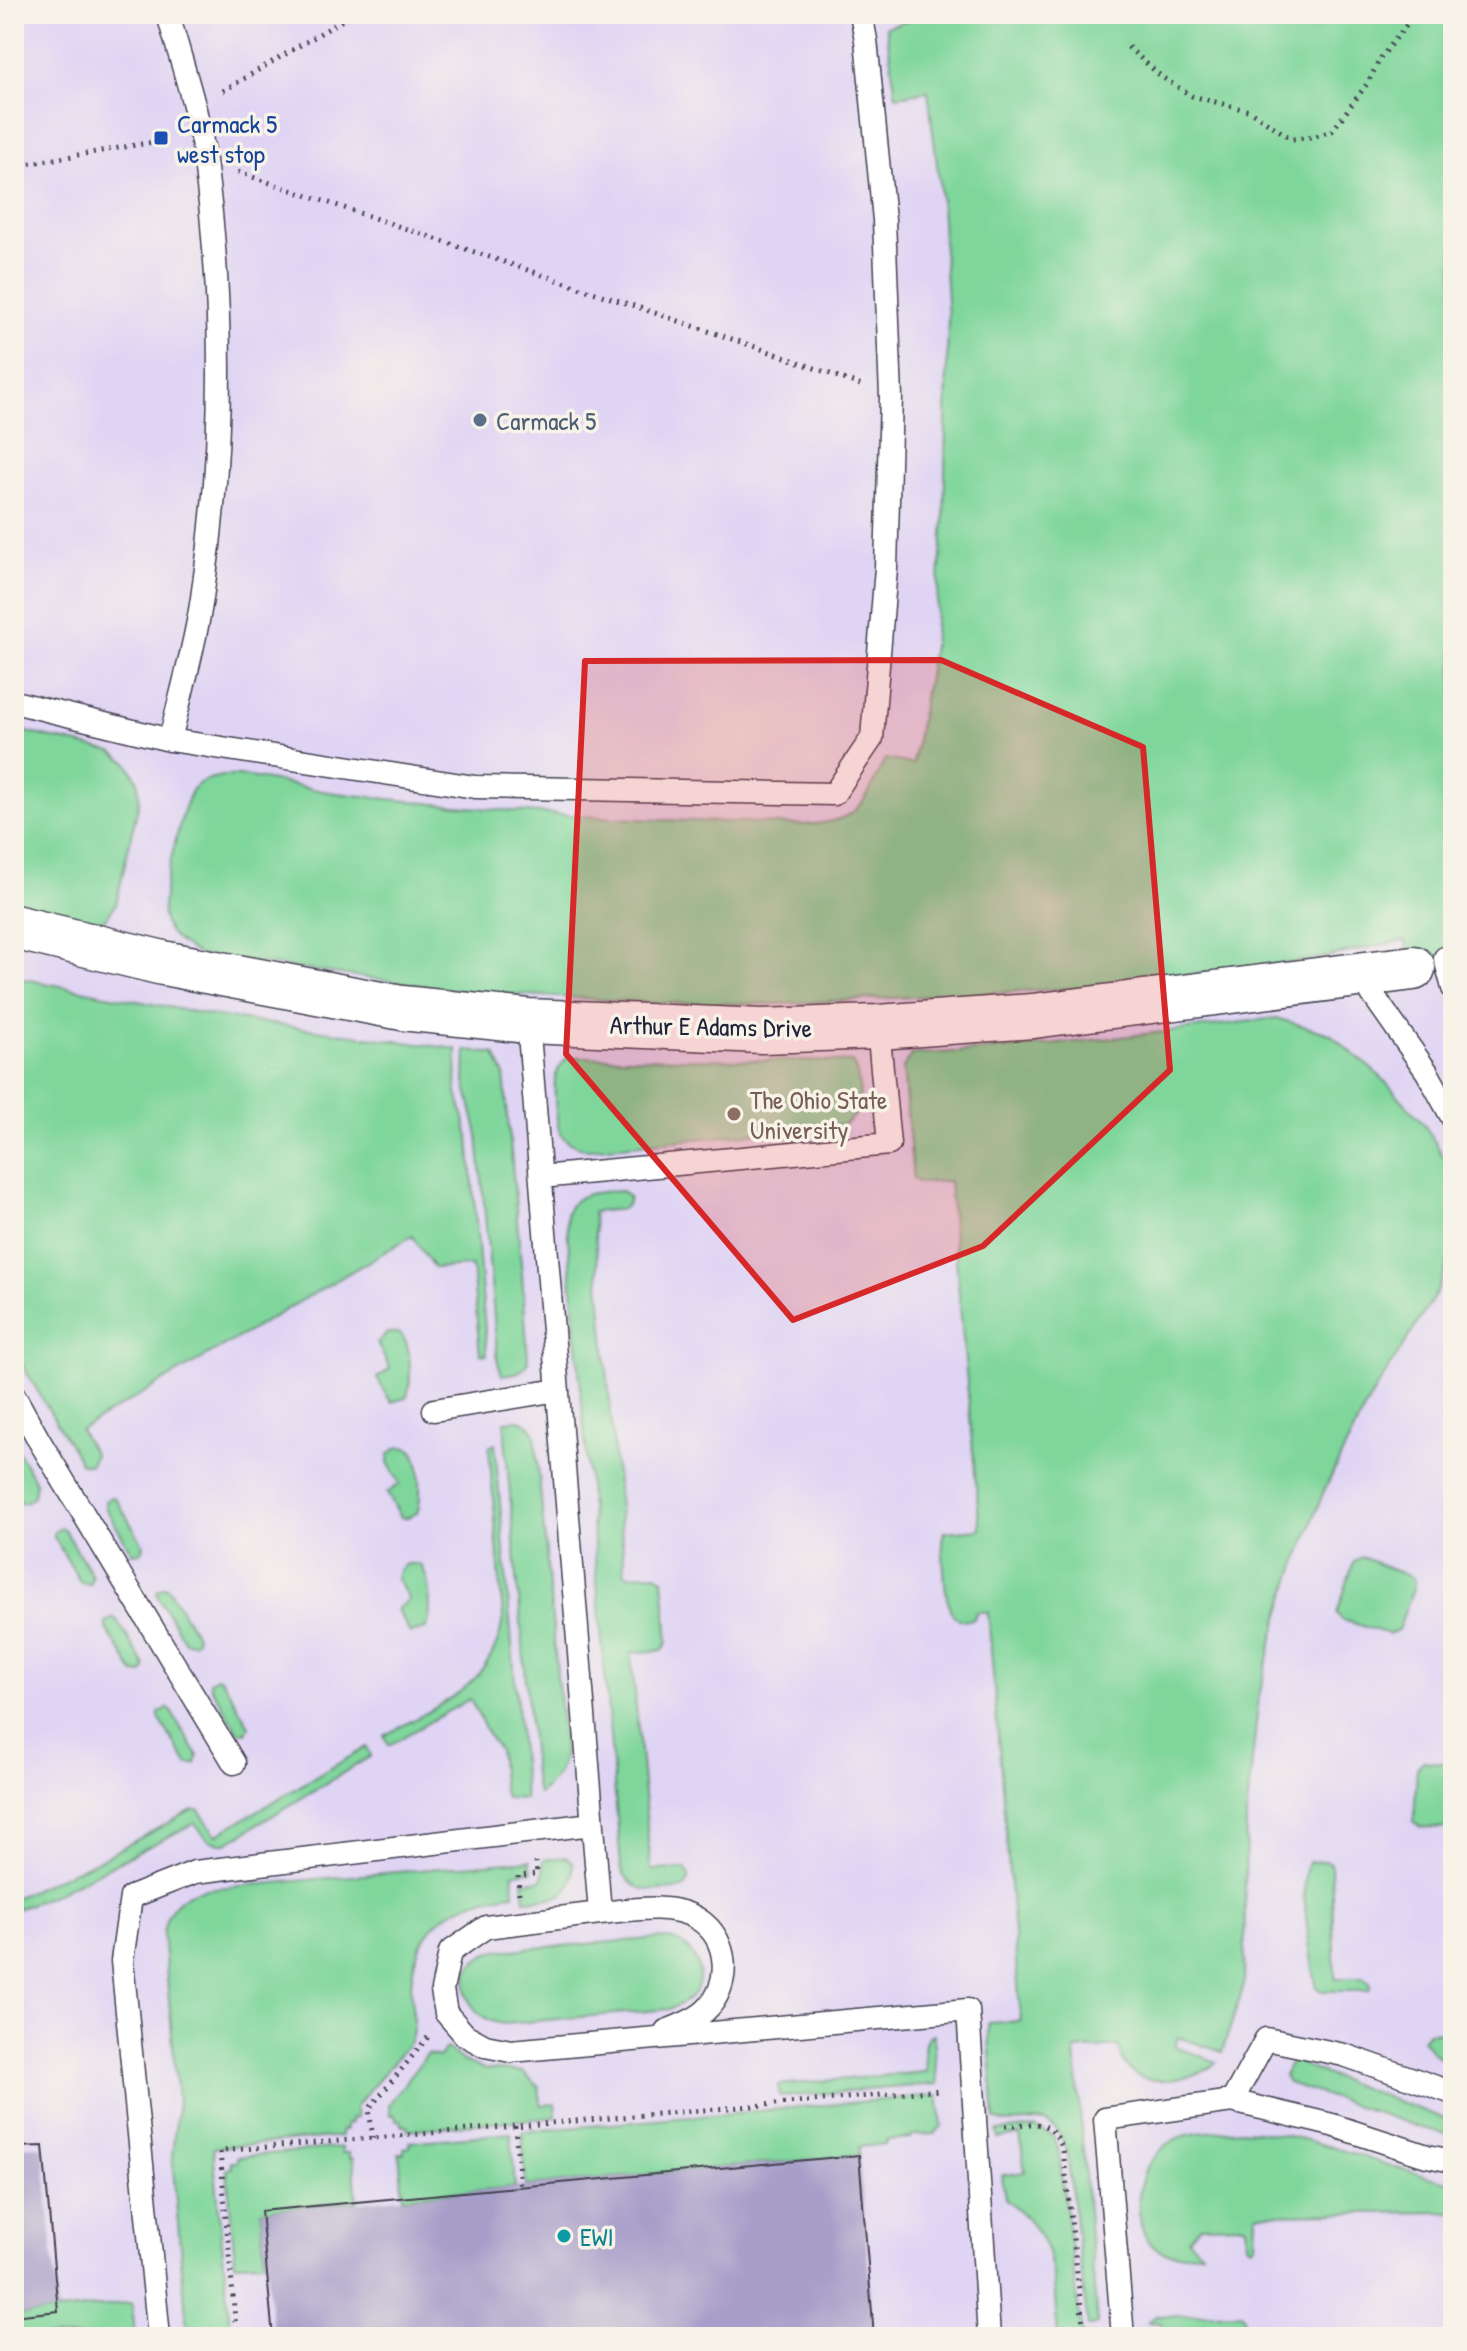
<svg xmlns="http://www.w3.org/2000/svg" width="1467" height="2351" font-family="'Patrick Hand',sans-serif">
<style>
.built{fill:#e0d4f4}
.green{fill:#7fd69b;stroke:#507c6b;stroke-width:2}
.building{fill:#a79ec9}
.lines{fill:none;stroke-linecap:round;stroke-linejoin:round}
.service-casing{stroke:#423f51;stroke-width:25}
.minor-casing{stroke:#423f51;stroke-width:47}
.path{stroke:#423f51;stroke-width:5;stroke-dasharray:2 6;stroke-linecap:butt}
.service{stroke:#fff;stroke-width:22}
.minor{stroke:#fff;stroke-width:44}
.marked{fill:#d62828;fill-opacity:0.2;stroke:#d62828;stroke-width:6;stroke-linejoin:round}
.transit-dot{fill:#1a4fb4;stroke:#f7f3e8;stroke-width:3}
.service-dot{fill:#5c6f8a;stroke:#f7f3e8;stroke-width:3}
.education-dot{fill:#8d6e63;stroke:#f7f3e8;stroke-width:3}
.culture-dot{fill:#0f9aa8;stroke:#f7f3e8;stroke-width:3}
.labels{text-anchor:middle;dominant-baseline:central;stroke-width:7;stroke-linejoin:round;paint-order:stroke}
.transit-label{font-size:26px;fill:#164399;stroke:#f7f3e8;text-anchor:start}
.service-label{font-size:26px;fill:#4e5e75;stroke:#f7f3e8;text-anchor:start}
.street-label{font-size:26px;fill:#22223b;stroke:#f7f3e8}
.education-label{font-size:26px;fill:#785e54;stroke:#f7f3e8;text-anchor:start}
.culture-label{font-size:26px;fill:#0d838f;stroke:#f7f3e8;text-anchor:start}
</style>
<rect width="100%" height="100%" fill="#f7f3e8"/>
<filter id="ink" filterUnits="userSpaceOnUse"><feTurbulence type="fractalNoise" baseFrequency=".0125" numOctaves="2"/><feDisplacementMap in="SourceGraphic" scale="16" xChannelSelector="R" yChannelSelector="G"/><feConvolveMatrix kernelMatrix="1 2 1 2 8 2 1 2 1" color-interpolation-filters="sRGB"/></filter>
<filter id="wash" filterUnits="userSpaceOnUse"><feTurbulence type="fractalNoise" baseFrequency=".006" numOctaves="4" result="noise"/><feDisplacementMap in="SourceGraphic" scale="32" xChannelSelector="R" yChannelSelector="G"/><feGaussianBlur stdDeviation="1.8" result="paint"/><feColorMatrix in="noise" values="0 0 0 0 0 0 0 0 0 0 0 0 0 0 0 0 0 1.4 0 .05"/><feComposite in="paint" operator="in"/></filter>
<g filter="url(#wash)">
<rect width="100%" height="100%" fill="#f5e3cc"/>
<path class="built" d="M14,14h1439v2323h-1439z"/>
<path class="green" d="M917,14h536v942l-40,12 -8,-28 -93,20 -232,28 -301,16 -128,-1 -186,-12 -266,-36c-15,-9 -33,-19 -36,-39 -3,-18 20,-115 31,-128 7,-8 18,-10 28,-12 30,-3 81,13 114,17 133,16 266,27 400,29 35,0 74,9 108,-5 22,-9 32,-39 41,-58l28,5 20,-118 11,-124 4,-205 -8,-129 -12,-97 -32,5 -10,-69 31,-9z
M14,729l98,23 15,10 11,19 1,20 -23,103 -11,15 -11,6 -80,-11z
M14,977l200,39 243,33 -1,40 13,48 18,218 -7,-1 -8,-88 -38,2 -22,-32 -332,194 14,24 -4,11 -9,-1 -67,-113z
M1276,1018l54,16 51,43 43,47 29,49v76l-16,43 -68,108 -46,93 -33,89 -16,52 -15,62 -13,121 -2,168 -22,67 -44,-15 -3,10 42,15c-18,17 -68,27 -88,7 -6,-6 -8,-15 -11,-23l-43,4 22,274 -9,3 -21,-175c-16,-52 -41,-19 -72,-33l-7,-96 33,-2 -33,-409h-12l-2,7c-7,1 -13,3 -19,-2 -12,-11 -11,-61 -13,-78l3,-7 35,-3 -31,-348 -29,2 -7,-4 -10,-111 7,-12 4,-2c121,-4 241,-21 362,-36z
M466,1050l29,4 9,20 19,212 5,75c-5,13 -14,12 -26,14l-4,-12 -20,-228 -13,-53z
M568,1057l284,5c7,11 10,36 5,49 -3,7 -9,10 -15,14l-254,24c-11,-2 -22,-6 -28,-16 -4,-10 -6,-42 -5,-53 1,-9 7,-17 13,-23z
M622,1191l7,6 -2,8 -5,4 -29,3 32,363 32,-1 6,5 5,63 -5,8 -32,3 20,217 34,-1c6,6 5,14 -2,19 -26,2 -52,10 -62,-22l-55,-652c9,-24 34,-22 56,-23z
M387,1333c4,0 9,-1 13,1 12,7 12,53 6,64l-15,4 -14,-24 13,-9 -13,-26z
M521,1420l9,6 5,7 29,317c-1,19 -10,33 -26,44l-3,-8 -30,-349v-16z
M14,1444l22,39 -2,13 -8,6h-6l-6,-6z
M495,1444l29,344 1,11 -19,-1 -3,-8 -4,-40 -8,-10 -21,-41 -81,46 -5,-9c53,-31 111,-49 119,-119l-14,-170z
M397,1448c4,-1 9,-1 13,1 12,6 12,53 7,64l-11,5 -5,-1 -14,-24 13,-9 -12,-22 1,-8z
M112,1497l4,2 28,47 -3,7h-9l-27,-46v-6z
M61,1528l4,2 27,46 -2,8 -9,-1 -27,-46v-5z
M1362,1557l51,21 1,8 -16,44 -9,4 -47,-14 -5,-7 17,-51z
M406,1564h13c11,10 14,51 7,65l-16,4 -13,-24 12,-9 -12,-22 2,-8z
M164,1587l5,2 27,46v5l-3,3 -8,-1 -27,-45 -1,-6z
M113,1618l4,2 28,46v4l-3,4 -8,-1 -28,-45v-6z
M217,1677l5,2 27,47 -3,7 -8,-1 -27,-45 -1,-6z
M167,1708l3,2 28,46 -2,8h-9l-28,-46v-5z
M367,1747l4,9 -144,87c-19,1 -22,-6 -32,-20l-144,73 -37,14v-12l87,-39 91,-49h7l17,25z
M1423,1761l30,3v64l-33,-1 -6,-5 3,-54z
M566,1857l7,5c2,38 -17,36 -48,38l-2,-18 19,-2 2,-21z
M530,1860l2,11 -19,2 1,21c-60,6 -103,31 -103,98 0,14 6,36 -1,49 -3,6 -11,13 -15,19 -13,16 -27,32 -40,47l2,11 -6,1v5h-5v6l-5,1v5l-128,12 18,189h-43l-16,-181 6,-55 -15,-167c3,-26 18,-41 43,-45z
M1325,1861l4,1 2,4 4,112h29l7,6 -2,7h-47l-5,-3c-5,-22 -20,-110 -8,-126z
M664,1938c24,2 43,27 32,52 -5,10 -16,14 -26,19l-167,15c-43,-6 -53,-61 -8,-73z
M1453,2031v34l-20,-12 -11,-14 6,-7z
M933,2034l4,50 -157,13 -1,-12 147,-13c0,-12 -7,-32 7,-38z
M447,2048l16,13 20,8 40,3 16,15 2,18 14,-1 1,13 -148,13v-5h-6l-1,-5h-5l-1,-5h-5l-1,-11 38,-50 12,3z
M1297,2061l14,8 142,53v14l-37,-10 -128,-43 -4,-7c2,-8 4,-13 13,-15z
M938,2095l4,31 -7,8 -23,1 -1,3 -25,2 -1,4 -26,3v8l-333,31 -4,-54z
M1036,2127l18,10 4,11 24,188 16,1h-40c-6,-63 2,-97 -53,-138l-3,-24 23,-3 -5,-37 -22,3 -1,-7z
M1241,2130c74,3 141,38 212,53v29l-197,2 -1,30 -4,3 -4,-3 -1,-19 -46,1 -12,13 14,13c-13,2 -31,4 -43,-2 -22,-11 -22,-46 -18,-67 3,-16 19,-35 33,-43 20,-10 46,-8 67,-10z
M511,2133l4,54 -112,10 -4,-44h5v-5l6,-1 -1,-5z
M342,2147v6h7v5h4l4,43 -96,10 4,51 -30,1 -8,-94 5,-1 -1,-6h6v-5z
M132,2303l3,34h-121v-21z
M1242,2313l2,3 1,16 -30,1 -1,4h-51l-1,-14 -14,-1 8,-6z"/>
<g id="blocks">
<path class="building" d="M43,2146l15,165 -44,5v-169z
M859,2155l15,182h-601l-12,-126z"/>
</g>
</g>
<g filter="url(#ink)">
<use href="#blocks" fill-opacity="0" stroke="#423f51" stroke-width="2"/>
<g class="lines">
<defs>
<path id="service" d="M14,702l156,38c11,-47 25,-94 32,-142 22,-144 22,-292 3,-437 -6,-49 -24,-99 -37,-147
M170,740l305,47 359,7 38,-56 14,-170 5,-171 -7,-177 -18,-180 -5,-26
M1445,958l8,30
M1359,975l68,97 26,47
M528,1021l72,892 -114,14 -36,25 -8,38 4,23 19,22 20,11 26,5 457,-41 21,327
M541,1177l348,-33 -11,-117
M14,1395l26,47 194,321
M434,1410l124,-20
M600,1913c30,-3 71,-11 98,6 32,20 34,67 7,92 -10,9 -26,15 -39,20
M1232,2101l34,-62 78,16 109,38
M159,2337l-37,-376 9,-64 64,-25 397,-48
M1123,2337l-18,-218 127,-18 100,24 95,31 26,5"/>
<path id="minor" d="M14,927l149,36 239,45 126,13 234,10 116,-4 155,-11 380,-48"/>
</defs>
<use href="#service" class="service-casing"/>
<use href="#minor" class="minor-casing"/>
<path class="path" d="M1128,47l35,31 29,18 58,15 42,28 20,-2 20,-6 35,-47 13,-25 35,-45
M223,91l130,-77
M14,166l157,-27
M238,172l547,185 75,28
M519,1894l-1,-18 19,-2 -1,-12
M515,2126l5,60
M1005,2126c30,-2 46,-9 58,24l21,183 6,-1
M373,2138l-4,-29 59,-72
M238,2337l-2,-7 -16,-179 721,-61"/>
<use href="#service" class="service"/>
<use href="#minor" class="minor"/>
</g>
</g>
<path class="marked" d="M941,660l202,87 27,323 -187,176 -190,74 -227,-266 19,-393z"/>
<rect class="transit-dot" x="153" y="130" width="16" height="16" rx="4"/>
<circle class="service-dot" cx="480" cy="420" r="8"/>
<circle class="education-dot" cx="734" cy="1114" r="8"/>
<circle class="culture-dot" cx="564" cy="2236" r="8"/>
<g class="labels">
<g class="transit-label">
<text x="177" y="123">Carmack 5<tspan x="177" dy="30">west stop</tspan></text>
</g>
<g class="service-label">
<text x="496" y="420">Carmack 5</text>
</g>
<g class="street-label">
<text transform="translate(711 1026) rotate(1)">Arthur E Adams Drive</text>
</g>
<g class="education-label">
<text x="750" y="1099">The Ohio State<tspan x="750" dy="30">University</tspan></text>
</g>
<g class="culture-label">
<text x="580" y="2236">EWI</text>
</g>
</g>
<rect width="1467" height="2351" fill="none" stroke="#f7f3e8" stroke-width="48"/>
</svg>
